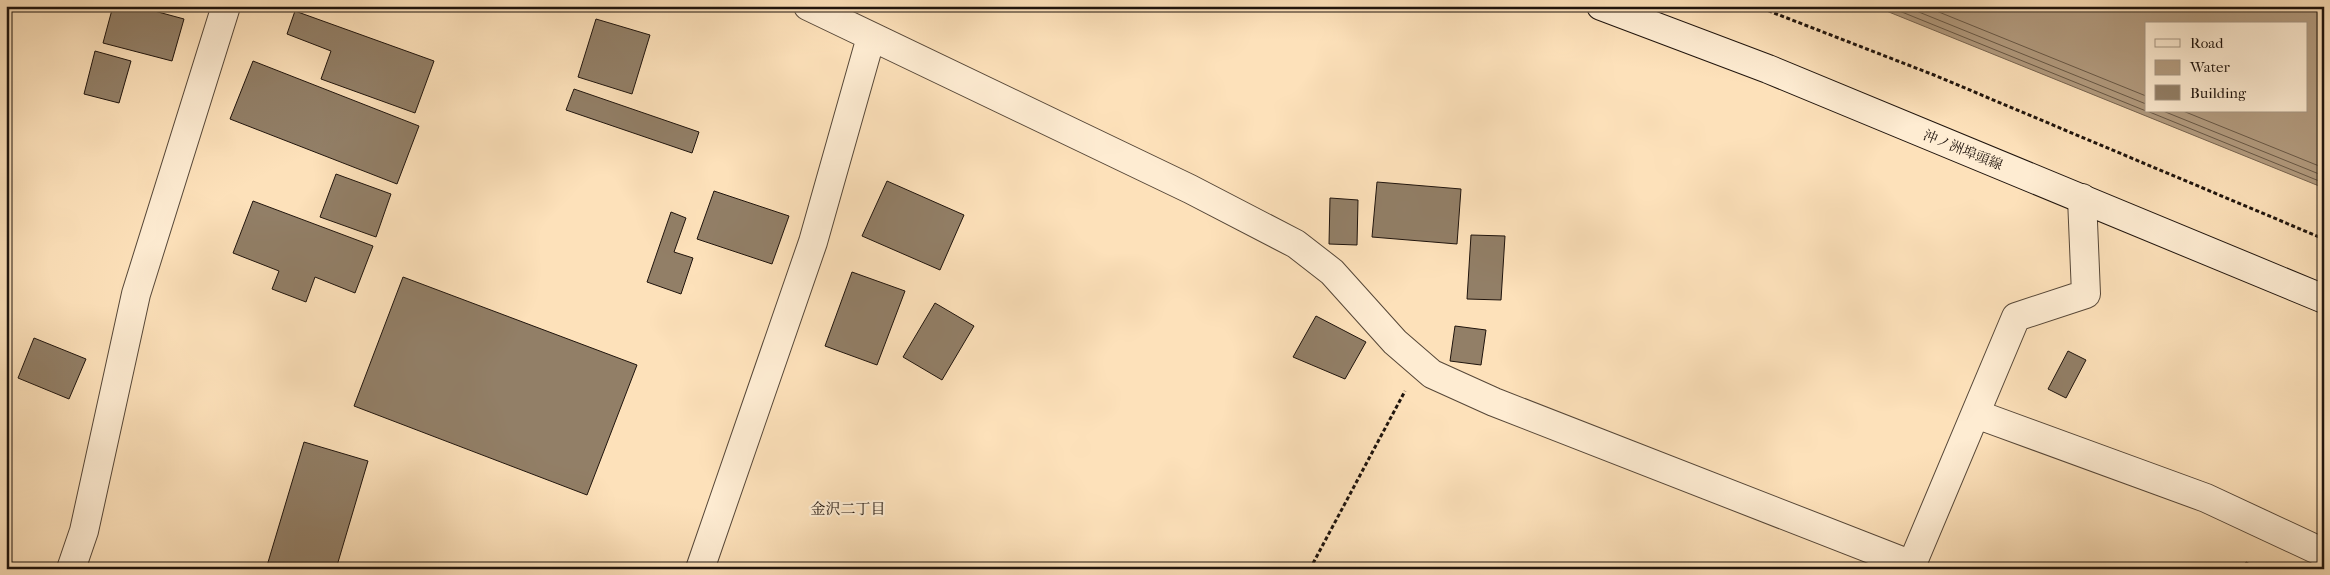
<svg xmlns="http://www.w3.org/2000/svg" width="2330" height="575" font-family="'IM FELL French Canon','Noto Serif JP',serif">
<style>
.water{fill:#b29b7f;stroke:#776551;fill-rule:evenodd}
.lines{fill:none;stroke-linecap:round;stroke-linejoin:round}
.shore{stroke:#685846;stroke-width:1}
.building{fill:#927f67;stroke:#1f140d}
.street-casing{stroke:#564738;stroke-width:30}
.secondary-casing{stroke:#1f140d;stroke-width:30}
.path{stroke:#1f140d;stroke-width:3;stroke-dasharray:4 2.5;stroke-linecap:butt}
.street{stroke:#feecd2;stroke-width:28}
.secondary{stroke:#feecd2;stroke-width:28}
.labels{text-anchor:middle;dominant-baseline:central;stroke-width:4.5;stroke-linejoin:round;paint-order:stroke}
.street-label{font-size:14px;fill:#1f140d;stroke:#feecd2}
.neighbourhood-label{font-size:15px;fill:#1f140d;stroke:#feecd2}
</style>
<rect width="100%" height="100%" fill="#fde1ba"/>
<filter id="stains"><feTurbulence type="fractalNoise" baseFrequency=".004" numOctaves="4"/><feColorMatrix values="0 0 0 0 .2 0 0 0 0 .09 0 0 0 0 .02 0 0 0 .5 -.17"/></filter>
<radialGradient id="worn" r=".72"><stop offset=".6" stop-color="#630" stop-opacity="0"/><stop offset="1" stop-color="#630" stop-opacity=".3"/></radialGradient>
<path class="water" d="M1874,6h450v182zM2146,24h160v87h-160z"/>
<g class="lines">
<path class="shore" d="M1887,6l259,105
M1904,6l242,98
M1924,6l222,90
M2147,111l177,72
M2163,111l161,65
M2183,111l141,57"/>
</g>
<path class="building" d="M113,6h23l48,13 -12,42 -69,-18z
M295,11l139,50 -19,52 -94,-34 10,-28 -44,-17z
M596,19l54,16 -18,59 -54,-17z
M95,51l36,10 -12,42 -35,-9z
M253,61l166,65 -22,58 -167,-65z
M574,89l125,43 -7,21 -126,-43z
M336,174l55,20 -15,43 -56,-20z
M887,181l77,34 -24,55 -78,-34z
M1377,182l84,7 -4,55 -85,-7z
M714,191l75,25 -17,48 -75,-25z
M1330,198l28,2 -1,45 -28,-1z
M253,201l120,45 -18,47 -40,-16 -9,25 -34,-13 7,-18 -46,-18z
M671,212l15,6 -12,34 19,6 -12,36 -34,-12z
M1471,235l34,1 -4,64 -34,-1z
M852,272l53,19 -28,74 -52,-19z
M403,277l234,88 -50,130 -233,-89z
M935,303l39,23 -32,54 -39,-23z
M1316,316l50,26 -21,37 -52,-22z
M1455,326l31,4 -5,35 -31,-4z
M34,338l52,21 -17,40 -51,-21z
M2068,351l18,9 -20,38 -18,-9z
M304,442l64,19 -32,108h-70z
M2246,562l14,7h-17z
M2318,564l6,3v2h-9z"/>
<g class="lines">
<defs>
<path id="street" d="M808,6l382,183 106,55 36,28 63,70 37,32 62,28 418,163
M1976,414l230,84 118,55
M71,569l13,-38 52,-237 90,-288
M700,569l113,-327 58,-205
M1910,569l106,-252 70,-23 -4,-96"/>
<path id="secondary" d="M1601,6l167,63 556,230"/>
</defs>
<use href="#street" class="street-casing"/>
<use href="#secondary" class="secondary-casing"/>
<path class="path" d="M1756,6l178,69 390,164
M1310,569l95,-178"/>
<use href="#street" class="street"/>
<use href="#secondary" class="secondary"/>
</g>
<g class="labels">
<g class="street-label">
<text transform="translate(1963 150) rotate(22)">沖ノ洲埠頭線</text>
</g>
<g class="neighbourhood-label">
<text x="848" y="509">金沢二丁目</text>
</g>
</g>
<rect width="2330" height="575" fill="none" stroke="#fde1ba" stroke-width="25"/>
<rect x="8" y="8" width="2315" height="560" fill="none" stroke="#1f140d" stroke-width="2.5"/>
<rect x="12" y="12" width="2305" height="550" fill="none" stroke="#1f140d"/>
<rect x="2145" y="22" width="162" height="90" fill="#feecd2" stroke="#a59683"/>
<rect x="2155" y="39" width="25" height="8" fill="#feecd2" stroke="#a59683"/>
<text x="2190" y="48" font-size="15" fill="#1f140d">Road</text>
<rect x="2155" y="60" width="25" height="15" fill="#b29b7f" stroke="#a59683"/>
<text x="2190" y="72" font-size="15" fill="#1f140d">Water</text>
<rect x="2155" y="85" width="25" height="15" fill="#927f67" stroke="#a59683"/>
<text x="2190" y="98" font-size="15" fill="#1f140d">Building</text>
<rect width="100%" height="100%" filter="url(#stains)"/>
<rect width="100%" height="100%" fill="url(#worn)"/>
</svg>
